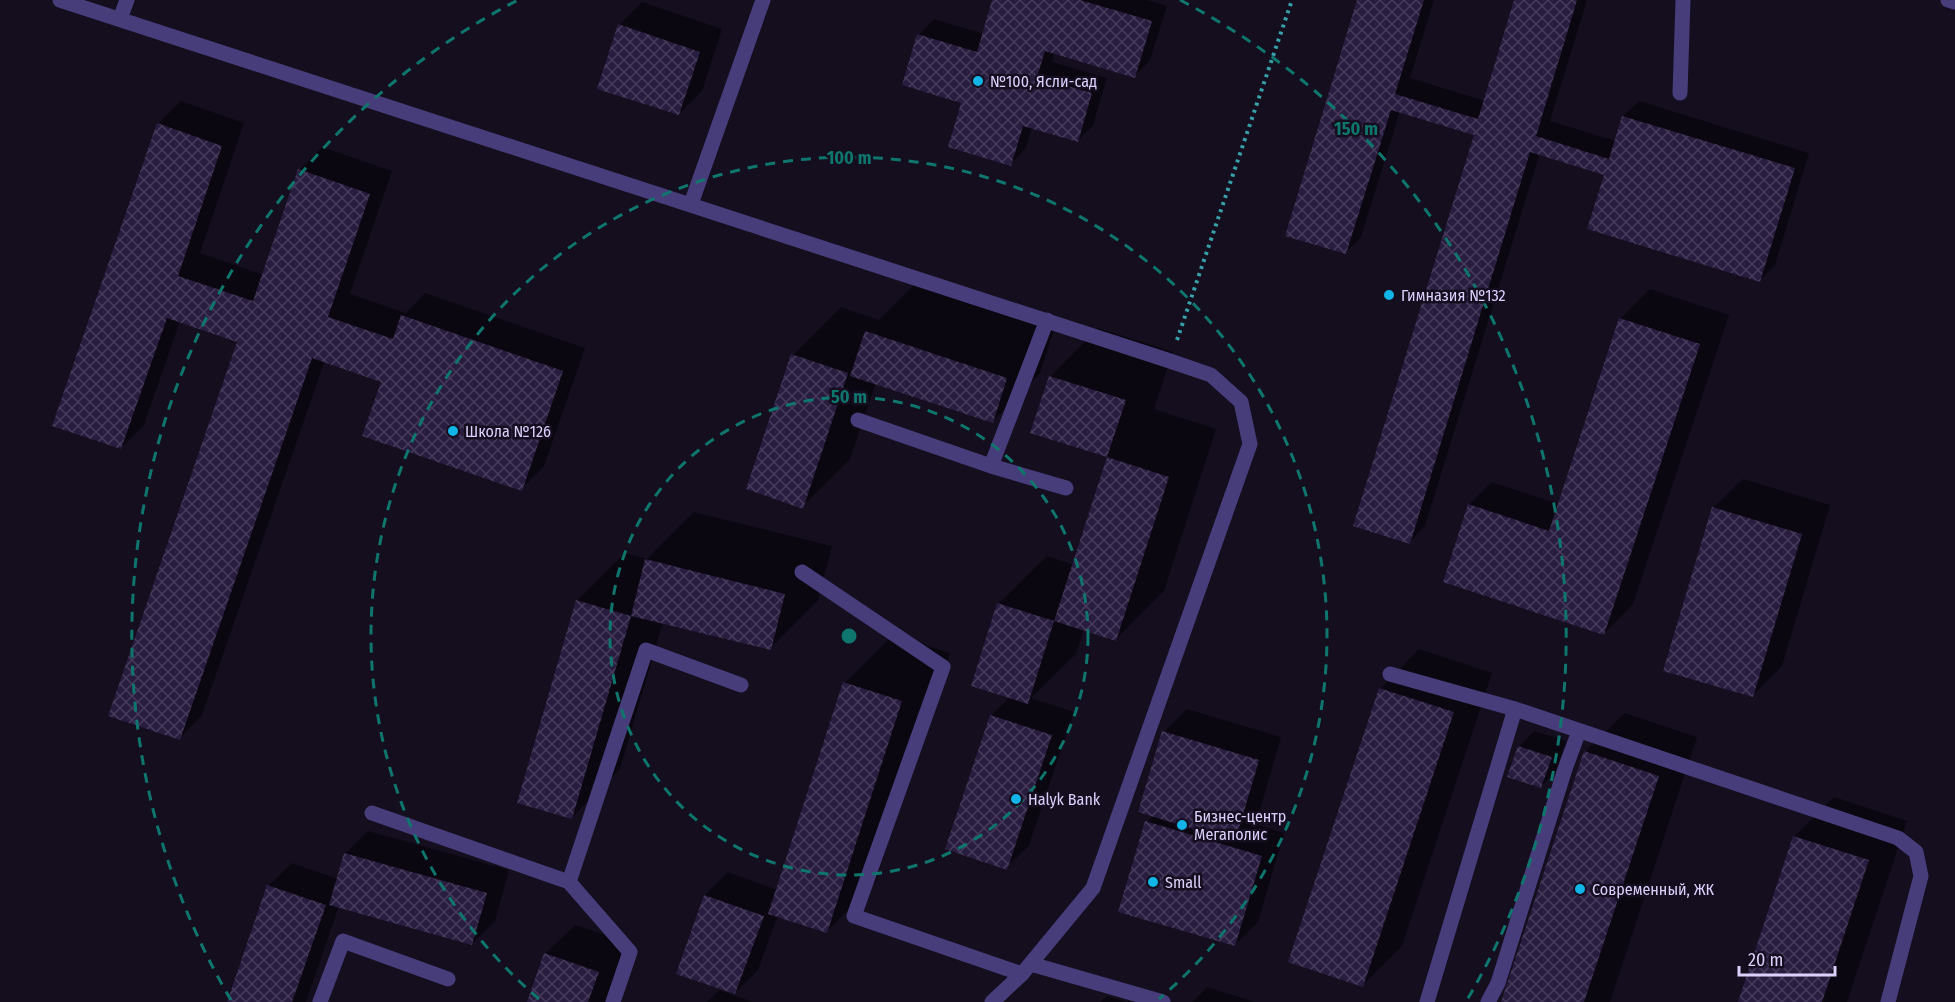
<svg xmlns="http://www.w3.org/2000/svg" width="1955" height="1002" font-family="'Fira Sans Condensed',sans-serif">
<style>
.shadow{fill:#0007}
.building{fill:url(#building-cross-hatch)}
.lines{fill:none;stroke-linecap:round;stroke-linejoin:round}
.path{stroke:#37a0a9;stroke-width:4;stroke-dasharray:3 4.5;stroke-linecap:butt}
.service{stroke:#483d7b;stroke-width:15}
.minor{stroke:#483d7b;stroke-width:15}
.ring{fill:none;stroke:#0f766e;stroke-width:3;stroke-dasharray:10 8}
.poi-dot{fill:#11b4e6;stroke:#140e1f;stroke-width:2}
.labels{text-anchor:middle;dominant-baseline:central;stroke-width:5;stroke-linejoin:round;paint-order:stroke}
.poi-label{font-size:16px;fill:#dbd0fc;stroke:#140e1f;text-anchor:start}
.centre{fill:#0f766e;stroke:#140e1f;stroke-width:3}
.ring-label{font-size:18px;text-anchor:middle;font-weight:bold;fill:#0f766e;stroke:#140e1f;stroke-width:5;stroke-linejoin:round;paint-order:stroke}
</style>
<defs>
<pattern id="building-cross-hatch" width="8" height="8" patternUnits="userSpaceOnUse" patternTransform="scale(1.5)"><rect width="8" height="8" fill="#281c3f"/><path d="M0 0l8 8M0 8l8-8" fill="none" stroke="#473c5c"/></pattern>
</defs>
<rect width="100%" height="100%" fill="#140e1f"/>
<path class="shadow" d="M994,0h153l20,6 -17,54 -15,16 -80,-24 -3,10 55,16 -14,47 -16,16 -45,-14 -6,21 -15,16 -48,-62 -44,-67 15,-16 50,15z
M1359,0h75l-24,78 75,23 31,-101h71l-37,121 66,20 7,-25 16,-15 170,52 -34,112 -16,16 -153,-107 -66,-21 -115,373 -15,16 65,-408 -75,-23 -39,126 -16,16z
M642,2l80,27 -20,62 -23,23 -60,-89z
M181,101l63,22 -44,130 64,22 36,-105 22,-23 70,24 -42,123 56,19 19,-20 160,55 -41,118 -23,23 -138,-108 -58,-21 -123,355 -22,23 59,-397 -59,-20 -36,104 -23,23 37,-324z
M915,284l139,46 -14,43 -48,49 -116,-39 -26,76 -48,48 -9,-152 48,-48 38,13z
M1650,289l79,26 -96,289 -29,30 -135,-129 23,-23 67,22 61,-185z
M1098,328l75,24 -19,57 62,20 -52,162 -48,48 -32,-10 -8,25 -45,44 43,14 -45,133 -23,23 -15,-153 19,-18 -12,-93 49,-48 27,9 35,-109 -77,-24 18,-55z
M1743,479l87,26 -48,161 -30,30 -39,-188z
M694,512l138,34 -14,54 -48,48 -107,-26 -43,147 -48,48 5,-216 48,-48 22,6z
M893,635l57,18 -75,230 -48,48 -49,-16 -20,55 -23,23 -57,-20 27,-78 23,-23 49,18 68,-207z
M1419,649l73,24 -90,273 -39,39 17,-296z
M1187,709l94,28 -23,80 -7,6 33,10 -26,89 -23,23 -88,-123 6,-6 11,-84z
M1625,713l72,24 -87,265h-108l83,-250z
M1535,731l31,10 -10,30 -15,16 -22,-41z
M1834,797l73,24 -60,181h-107l54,-165z
M368,831l141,39 -14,51 -23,23 -133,-38 -33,96h-78l41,-117 23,-22 46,16 7,-25z
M575,925l52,17 -20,60h-78l16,-48z
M1207,987l48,15h-63z
M719,990l34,12h-46z
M1107,996l20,6h-26z"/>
<path class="building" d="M992,0h88l72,21 -17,57 -90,-27 -8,26 55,16 -14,49 -55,-16 -12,40 -63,-19 13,-44 -59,-18 15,-51 60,18z
M1357,0h67l-29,94 83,25 36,-119h63l-41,136 73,23 13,-43 173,52 -35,114 -173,-53 17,-54 -74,-23 -120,392 -57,-18 121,-391 -83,-25 -45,144 -61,-18z
M618,24l82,28 -21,63 -82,-26z
M157,123l65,23 -44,130 75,25 45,-132 72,25 -42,123 65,22 8,-24 162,56 -41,120 -160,-55 19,-54 -69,-24 -132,382 -72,-24 129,-374 -70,-24 -46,131 -69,-23z
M1619,318l81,26 -96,291 -161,-53 25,-78 81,27z
M865,331l142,47 -14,45 -143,-47z
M791,354l57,19 -45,136 -57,-20z
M1049,376l77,24 -19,57 62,20 -53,164 -62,-20 53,-164 -77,-24z
M1712,507l90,27 -49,163 -90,-26z
M645,559l140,35 -14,56 -140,-34z
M576,600l55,16 -59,203 -55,-16z
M997,603l57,18 -26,83 -57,-18z
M843,682l59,19 -75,232 -59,-19z
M1379,688l75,24 -91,275 -75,-25z
M990,715l62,20 -45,135 -62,-21z
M1162,731l97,29 -24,82 -97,-30z
M1518,746l34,11 -11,31 -34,-11z
M1584,751l75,25 -75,226h-83z
M1145,821l117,35 -27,90 -117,-34z
M1793,836l76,24 -47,142h-84z
M344,853l143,40 -15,52 -143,-40z
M267,885l59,20 -34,97h-65z
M704,895l60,21 -29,78 -59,-20z
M544,953l55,19 -11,30h-61z"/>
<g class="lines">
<path class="path" d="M1177,340l115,-340"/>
<path class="service" d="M1680,93l3,-93
M691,204l72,-204
M858,420l133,46 56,-146
M991,466l75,22
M802,572l141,95 -89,249 168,58
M1390,674l125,35 383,129 18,14 5,24 -33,126
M372,813l197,69
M1031,964l132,38
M320,1002l23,-61 105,38
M613,1002l17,-50 -61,-70 77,-232 95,35
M1427,1002l88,-293
M1488,1002l10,-19 67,-214 14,-38"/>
<path class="minor" d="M60,0l1110,361 41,14 30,27 9,42 -157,444 -71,86 -30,28
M1948,0l7,2
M120,19l7,-19"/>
</g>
<g class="ring">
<circle cx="849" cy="636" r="239"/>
<path d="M539 999A478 478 0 1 1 1159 999"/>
<path d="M231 1000A717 717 0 0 1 518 0M1180 0A717 717 0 0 1 1467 1000"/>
</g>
<g class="poi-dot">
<circle cx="978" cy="81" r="6"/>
<circle cx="1389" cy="295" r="6"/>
<circle cx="453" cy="431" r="6"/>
<circle cx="1016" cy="799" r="6"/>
<circle cx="1182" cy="825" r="6"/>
<circle cx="1153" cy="882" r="6"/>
<circle cx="1580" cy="889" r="6"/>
</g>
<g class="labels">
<g class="poi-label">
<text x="990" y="81">№100, Ясли-сад</text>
<text x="1401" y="295">Гимназия №132</text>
<text x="465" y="431">Школа №126</text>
<text x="1028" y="799">Halyk Bank</text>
<text x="1194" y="816">Бизнес-центр<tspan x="1194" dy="18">Мегаполис</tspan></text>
<text x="1165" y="882">Small</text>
<text x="1592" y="889">Современный, ЖК</text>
</g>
</g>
<circle cx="849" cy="636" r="9" class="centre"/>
<g class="ring-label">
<text x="1356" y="135">150 m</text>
<text x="849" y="164">100 m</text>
<text x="849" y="403">50 m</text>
</g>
<path d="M1739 966v9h96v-9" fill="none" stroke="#dbd0fc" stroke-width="3"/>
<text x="1748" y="966" font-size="18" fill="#dbd0fc" stroke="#140e1f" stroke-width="4.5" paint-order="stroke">20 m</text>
</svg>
